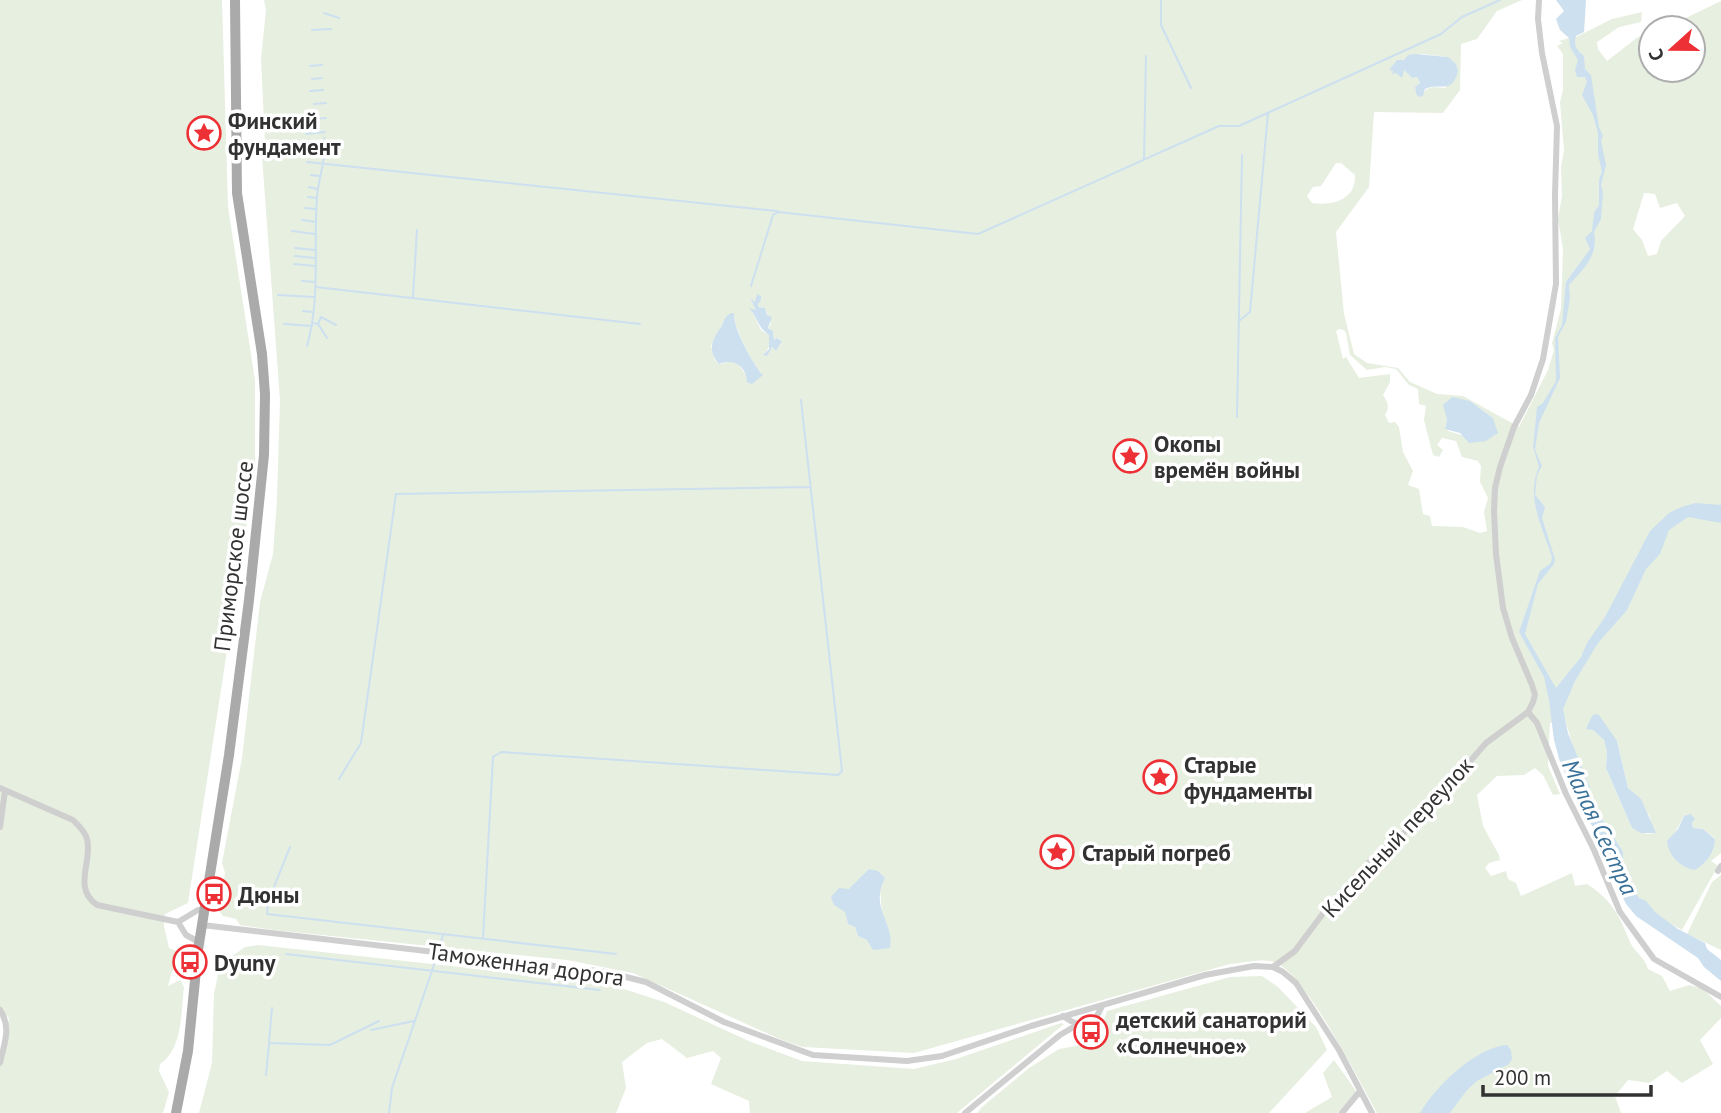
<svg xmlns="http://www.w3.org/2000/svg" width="1721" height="1113" font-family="'PT Sans',sans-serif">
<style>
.green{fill:#e7efe0;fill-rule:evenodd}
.water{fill:#cce0ef}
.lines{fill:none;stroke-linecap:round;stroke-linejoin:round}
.stream{stroke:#cce0ef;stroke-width:2}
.street{stroke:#cfcfcf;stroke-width:6}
.primary{stroke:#aaa;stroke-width:10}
.labels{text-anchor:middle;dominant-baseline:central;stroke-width:7;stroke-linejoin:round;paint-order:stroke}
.poi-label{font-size:23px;font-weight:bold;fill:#323232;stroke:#fff;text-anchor:start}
.street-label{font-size:23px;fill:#323232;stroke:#fff}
.water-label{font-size:24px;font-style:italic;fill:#3b7199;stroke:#fff}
</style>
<rect width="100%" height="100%" fill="#fff"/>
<path class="green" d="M0,0h222l6,207 27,173v90l-67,433 -23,11 -1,12 5,22 14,6 1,8 -12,9 -4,15 12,-6 4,7c-3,24 -1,62 -24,77l-1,7 10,21 -6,21h-163v-48l9,-47 -9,-9z
M264,0h1258l-25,11 -20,28 -16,5 -1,46 -17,23 -69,-1 -5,75 -33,45 8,82 10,40 13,9 31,5 12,14 27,12 26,2 56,31 29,-57 6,-20 -2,-7 9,-34 2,-60 -5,-30 4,-23 -1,-29 3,-17 -4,-48 3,-12v-36l-6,-8 6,-3 -4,-2 10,-3 1,2 42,-21 30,-7 -1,10 -22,5 -22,15 1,7 9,12 31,-24 13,-4v37h42v-42h-28l56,-27v852l-10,8 7,5 -36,64 -23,-13 -22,-21 -13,-19 -3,-28 -34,-55 -22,-75 -15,4 -2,43 12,28 -7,1 -10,-20 -8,-7 -11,7 -27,1 -20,19 6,31 16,29 1,5 -11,3 -4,5 6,8 15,-5 2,8 8,4 5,13 51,-23 3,13 12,-2c25,16 32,31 43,58 4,10 15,15 18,27l14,7 8,15 19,-6 14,4 18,17v12l-21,22 13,24 -31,19 -15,-12 -18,12 -21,-3 -13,16 6,17h-244c-18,-32 -72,-141 -103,-151 -12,-4 -31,1 -44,2l-316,89 -111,-6 -21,-7 -149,-67 -66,-13 -294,-30 -33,-5 -4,-6 -13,-3 -4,-5 6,-38 -3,-10 20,-105 18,-156 13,-48 4,-54 3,-100 -18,-244 3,-14 -4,-83 5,-49zM1422,54l26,3 -2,31c-13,-1 -19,-3 -26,9l-4,-3 -1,-7 5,-3 -3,-7 -5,1 -8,-8 -8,3 -4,-6 5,-5zM1336,163h5l14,12c1,25 -22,31 -43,28l-5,-7 6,-9 8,-1zM1644,193l11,1 5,14 17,-5 8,13 -24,25 -4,13 -9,2 -6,-16 -9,-11zM750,299l5,3 1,-2 2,7 7,1 6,16 -3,4 5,3 1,9 4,-2 4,3 -6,10 -3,-4 -10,8c7,-6 7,-11 6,-20l-8,-5 -9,-19h5zM734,313c-1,12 17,50 27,59l-13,7 -8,-13 -7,-5 -14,3 -4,-4 -4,-14 13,-25zM1339,329l5,1 2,3 4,22 17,15 18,-3 11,2 13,16 9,4 1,15 7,2 -2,14 9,35 6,2 4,-7 -6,-5 5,-7 14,3 6,16 16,4 3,5 -1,16 8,16 -4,14 3,19 -7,2 -17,-6 -31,-1 -2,-10 -7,-2 -4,-25 -11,-4 5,-14 -10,-19 -4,-25 -4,-5 -6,1 -4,-8c5,-8 3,-12 -2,-20l7,-13v-8l-31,4 -13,-21 -3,2 -7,-28zM1470,401l23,17 3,12 -28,12 -4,-6 -16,-5 -3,-4 2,-8zM1593,730l24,11 11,47 6,5 16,24 1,9 5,7 -9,1 -15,-6 -26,-60 1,-16 -3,-12zM1684,816l11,3 -3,4 1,5 10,1 12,9v5l-10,20 -31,-29zM869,869l11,19 2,26 3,9 -18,17 -9,-4 -3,-9 -7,-3c-6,-31 3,-34 21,-55z
M1721,875v75l-34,-16 25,-52z
M258,945l347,38 59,19 87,40 51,19 112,8 42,-10 105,-36 3,1 -107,89h-207l-1,-12 -38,-17 10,-26 -8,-7 -26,7 -25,-19 -15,4 -25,19 4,26 -10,25h-417l13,-50 2,-69 6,-29 25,-18z
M1262,976l16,11 38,40 11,23 -58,63h-292l5,-6 47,-39 30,-19 34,-6 7,-11 7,-21 123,-34z
M1334,1060l22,31 -18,22h-33l27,-16 -9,-24z"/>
<path class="water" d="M1556,0h30l-2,32 -8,4c-3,9 1,15 8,20l1,13 6,6 8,52 4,9 -2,5 5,24 -5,20 2,8 -2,26 -7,13c5,24 -11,37 -25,53l1,13 -4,24 -8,15 2,41 -21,45 -4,27 7,16 -5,9 -2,20 10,12 -3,11 13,41 -1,5 -16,20 -13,50 31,54 25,-31 6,-14 18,-26 45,-86 19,-18 10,-5 16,-5 26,2v18l-33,-6 -19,13 -9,24 -14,15 -19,41 -29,33 -23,38 -12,28 5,24 22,55 3,16 30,48v15l4,14 12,17 7,3 9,11 23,17 27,14 2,6 14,11v21l-17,-14 -6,-9 -62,-42 -10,-12 -14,-29 -16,-44 -11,-15 -25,-54 -6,-22 -5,-40 -5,-23 -25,-45 21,-61 11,-8 1,-6c-9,-29 -27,-60 -13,-90l-6,-20 4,-40 6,-4 13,-22 -1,-43 7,-13 4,-43 24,-33 -5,-11 7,-7 2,-18 5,-8v-25l3,-9 -4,-16v-22l-5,-18 -11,-20 5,-13 -2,-5h-8l-2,-7 3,-10 -8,-13 -1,-9 -9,-8 -4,-11 8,-8z
M1415,54l33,3 8,7 2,7c-6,24 -17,11 -33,18l-2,7 -4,1 -3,-3 -1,-7 5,-4 -3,-6 -5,1 -8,-8 -2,8 -6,-5 -4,1 1,-3 -4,-1 8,-10h7l4,-5z
M757,294l4,2v4l-3,4v3l7,1 2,7 5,2 -4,11 5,3 1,9 3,-2 5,3 -6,10 -4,-4 -5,9 -4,-1 6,-6v-14c-11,-7 -11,-17 -20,-27l7,2 -6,-12 5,4z
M731,313h3c-1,15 18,50 29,62l-11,9 -5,-2c-1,-16 -13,-24 -28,-18 -12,-14 -7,-24 2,-37 4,-7 3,-10 10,-14z
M1452,397l18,4 23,17 5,15 -12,8 -17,2 -9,-10 -15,-4 2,-10 -4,-14z
M1595,714l4,1 18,26 11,47 13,11 15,34h-15l-9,-5 -26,-60 1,-16 -3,-12 -11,-10 -7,-1 6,-13z
M1691,814l4,5 -3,4 1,5 10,1 12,10c0,12 -9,26 -21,31 -14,-3 -26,-15 -27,-29l11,-12 6,-13z
M869,869l9,2 7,7c-16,30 10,45 5,70l-17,2 -6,-10 -9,-4 -3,-9 -7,-3 -3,-12 -11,-7 -3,-8 8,-9 10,1z
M1507,1045l4,5 1,9 -3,5 -32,17 -10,9 -17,23h-30c15,-26 56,-66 87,-68z"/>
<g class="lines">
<path class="stream" d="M1161,0v25l30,63
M324,13l15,5
M312,30l19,-1
M310,66l12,-1
M312,79l10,-1
M310,91l13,-1
M314,104l12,-1
M313,119l13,-1
M306,134l19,-2
M316,147h9
M1144,159l2,-103
M307,162l470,49
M311,175l8,1
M309,187l8,2
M308,197l8,1
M305,208l11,1
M302,220l14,2
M292,231l23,3
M295,248l20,2
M295,256l20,2
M294,264l21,2
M302,281l13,1
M751,286l22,-71 5,-3 200,22 241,-108h20l202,-92 21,-17 38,-17
M316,287l324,37
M278,295l36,2
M413,297l4,-67
M303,311l10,1
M1239,321l11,-9 18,-199
M313,323l5,1 9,14
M284,324l28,2
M318,324l3,-7 15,8
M307,346c14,-49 6,-99 10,-149 1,-17 11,-45 7,-59
M1237,417l5,-262
M339,779l22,-36 35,-249 414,-7
M290,847l-22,55 -1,12 349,40
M483,938l10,-181 8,-5 337,23 4,-4 -41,-371
M439,949l4,-14
M286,954l314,36
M371,1030l43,-9
M269,1042l3,-34
M266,1075l3,-32 61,2 49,-24
M389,1113l3,-25 44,-129"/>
<path class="street" d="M1528,712l9,11 29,71 28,56 26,62 34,47 67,38
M0,788l73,32c5,5 12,11 14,19 6,22 -15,49 10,66l81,17
M0,827l5,-36
M1718,871l3,-5
M178,922l8,13 13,7
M178,922l20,-12h7
M202,925l404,47 40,10 78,40 89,33 94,6 35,-5 89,-30 174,-51 49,-9 19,1 10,5 13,11 43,67 33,63
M1273,967l22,-16 32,-43 47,-51 25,-19 39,-40 48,-55 42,-31 5,-10 2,-7 -3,-10 -20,-47 -9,-30 -7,-54 -2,-43 1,-23 5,-21 14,-40 17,-32 12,-36 13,-75 -1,-89 2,-69 -15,-73 -4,-34 1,-19
M0,1010c12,18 4,33 0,53
M1063,1016c20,14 29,13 39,-10
M965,1113l95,-78 17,-10
M1342,1113l18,-22"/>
<path class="primary" d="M176,1113l12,-62 10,-101 31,-195 20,-155 15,-145 1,-61 -3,-40 -25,-161 -2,-193"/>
</g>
<defs>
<symbol id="sight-ring" viewBox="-11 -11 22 22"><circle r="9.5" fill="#fff" stroke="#ed3036" stroke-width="1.5"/><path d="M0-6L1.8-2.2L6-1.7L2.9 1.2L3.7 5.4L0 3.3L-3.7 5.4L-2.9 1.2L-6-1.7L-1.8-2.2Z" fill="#ed3036"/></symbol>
<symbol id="bus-ring" viewBox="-11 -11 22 22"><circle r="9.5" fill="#fff" stroke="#ed3036" stroke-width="1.5"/><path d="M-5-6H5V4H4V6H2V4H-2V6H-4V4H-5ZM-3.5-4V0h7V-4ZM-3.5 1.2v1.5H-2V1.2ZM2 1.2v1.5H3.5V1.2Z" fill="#ed3036"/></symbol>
</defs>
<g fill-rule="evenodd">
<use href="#sight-ring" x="185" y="114" width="38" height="38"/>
<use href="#sight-ring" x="1111" y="437" width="38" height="38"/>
<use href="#sight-ring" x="1141" y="758" width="38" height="38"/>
<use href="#sight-ring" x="1038" y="833" width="38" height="38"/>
<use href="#bus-ring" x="195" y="875" width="38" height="38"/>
<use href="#bus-ring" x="171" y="943" width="38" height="38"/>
<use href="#bus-ring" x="1072" y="1013" width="38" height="38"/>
</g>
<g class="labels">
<g class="poi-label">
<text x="228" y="120">Финский<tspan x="228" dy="26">фундамент</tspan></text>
<text x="1154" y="443">Окопы<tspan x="1154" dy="26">времён войны</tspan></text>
<text x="1184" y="764">Старые<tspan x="1184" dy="26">фундаменты</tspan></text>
<text x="1082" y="852">Старый погреб</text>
<text x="238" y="894">Дюны</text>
<text x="214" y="962">Dyuny</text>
<text x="1116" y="1019">детский санаторий<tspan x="1116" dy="26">«Солнечное»</tspan></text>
</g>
<g class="street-label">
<text transform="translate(233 556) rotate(-83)">Приморское шоссе</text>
<text transform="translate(1397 837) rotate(-47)">Кисельный переулок</text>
<text transform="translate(526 964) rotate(8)">Таможенная дорога</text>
</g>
<g class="water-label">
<text transform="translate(1600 827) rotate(65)">Малая Сестра</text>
</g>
</g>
<g transform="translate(1672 49) rotate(249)"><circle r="33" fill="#ffffff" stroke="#adadad" stroke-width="2"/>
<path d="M0-5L12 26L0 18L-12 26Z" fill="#ed3036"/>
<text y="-10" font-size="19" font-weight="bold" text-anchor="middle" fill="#323232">С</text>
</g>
<path d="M1483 1085v10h168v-10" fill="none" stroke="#323232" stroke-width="3.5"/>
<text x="1494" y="1085" font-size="21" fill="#323232" stroke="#ffffff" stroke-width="5" paint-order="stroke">200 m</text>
</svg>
